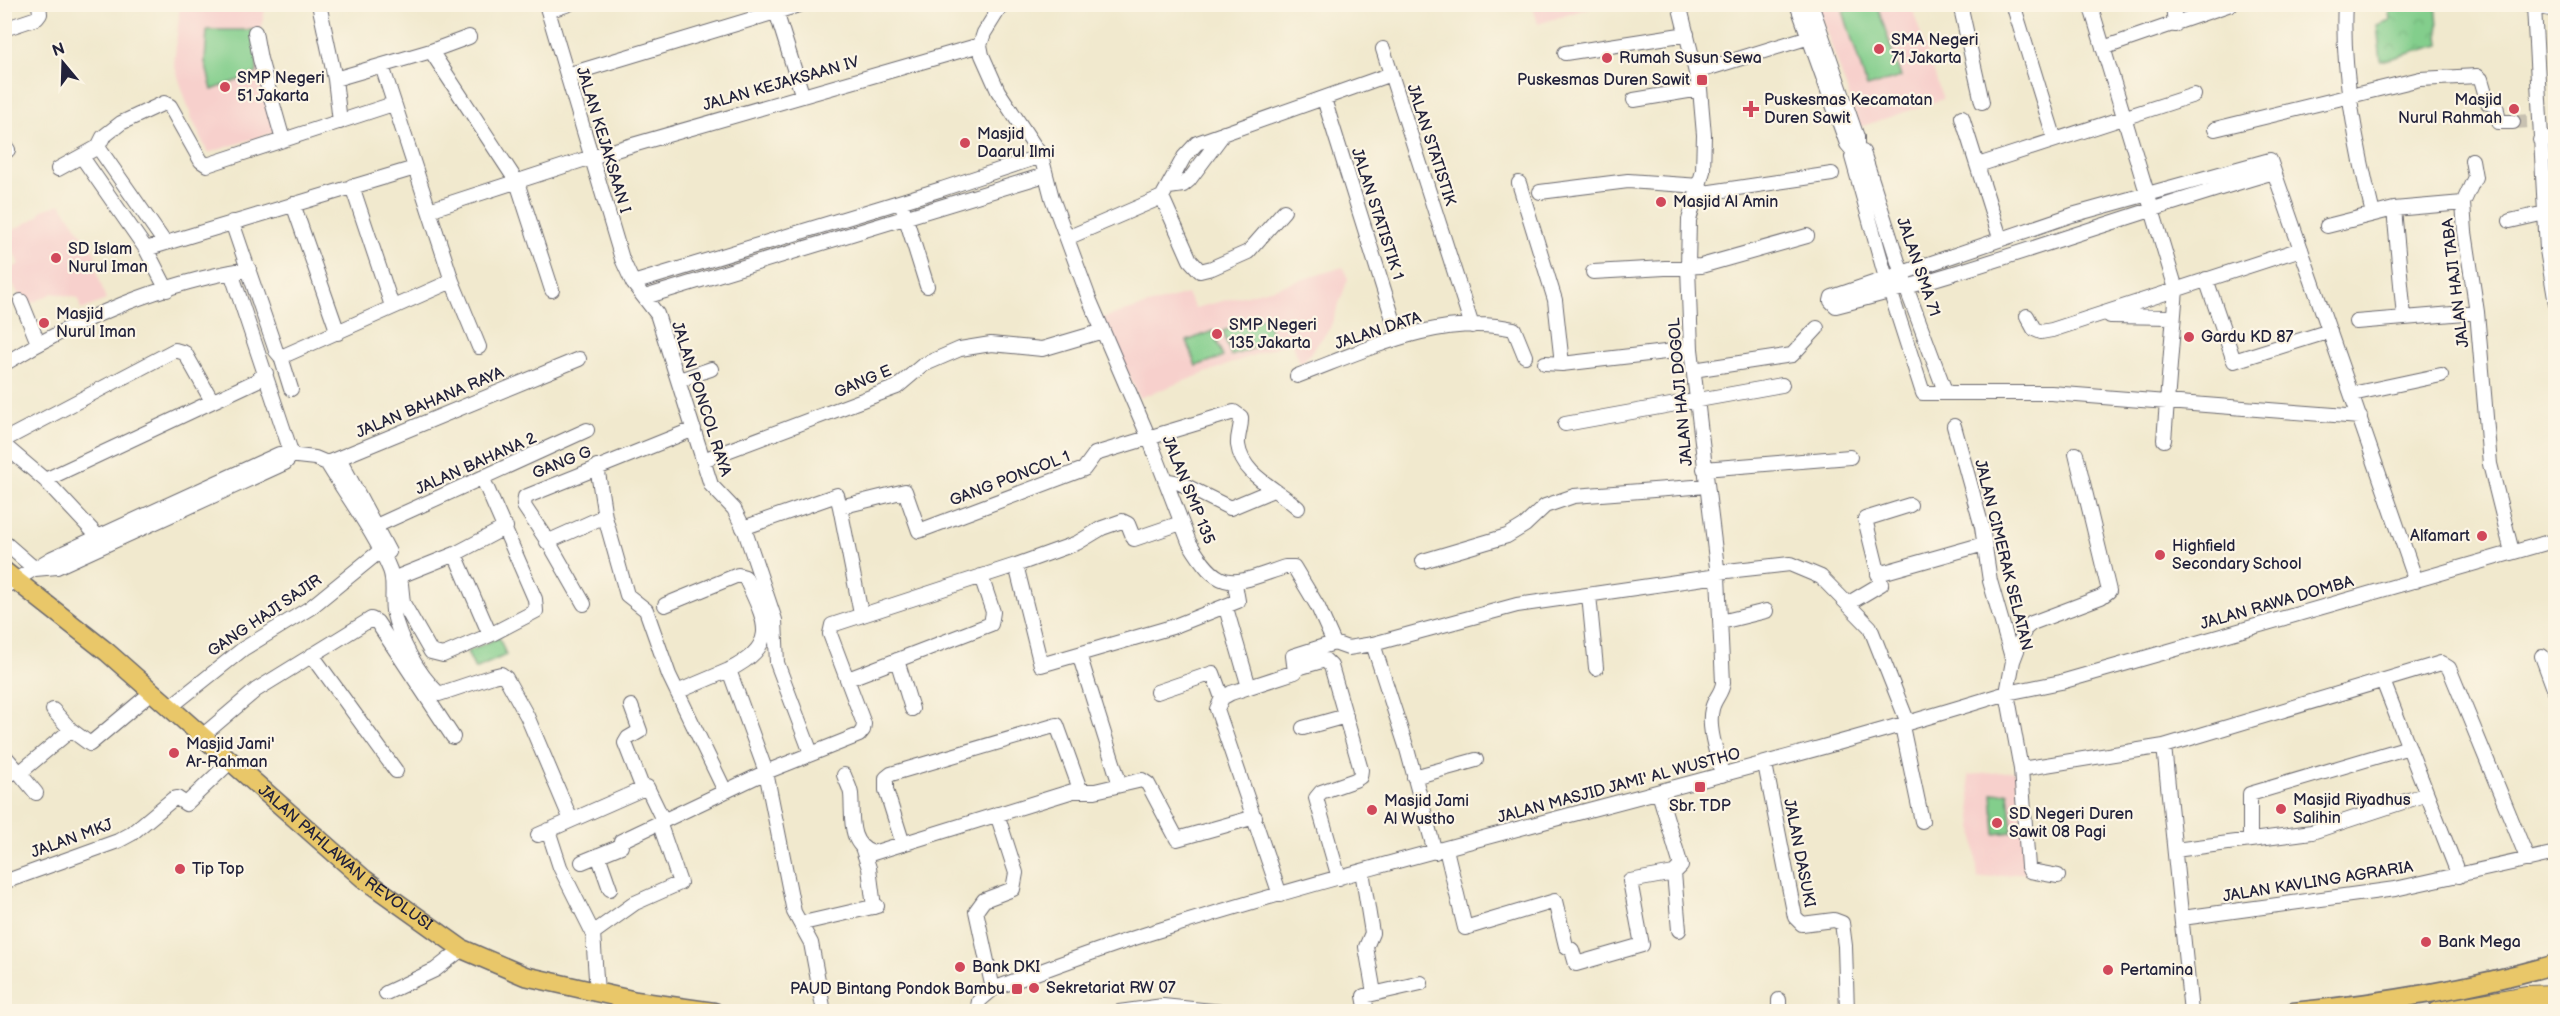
<svg xmlns="http://www.w3.org/2000/svg" width="2560" height="1016" font-family="'Balsamiq Sans',sans-serif">
<style>
.built{fill:#f7d0cc}
.park{fill:url(#park-crowns);stroke:#527864;stroke-width:1.5}
.pitch{fill:#83ce8c;stroke:#527864;stroke-width:1.5}
.water{fill:url(#water-ripples);stroke:#376984;stroke-width:1.5}
.lines{fill:none;stroke-linecap:round;stroke-linejoin:round}
.minor-tunnel{stroke:#c8c1b1;stroke-width:14;stroke-dasharray:14 7;stroke-linecap:butt}
.minor-casing{stroke:#6a686e;stroke-width:16}
.major-casing{stroke:#6a686e;stroke-width:21}
.highway-casing{stroke:#6a686e;stroke-width:22}
.minor{stroke:#fff;stroke-width:14}
.major{stroke:#e9c769;stroke-width:18}
.highway{stroke:#e9c769;stroke-width:20}
.poi-dot{fill:#d1495b;stroke:#fcf5e5;stroke-width:2}
.labels{text-anchor:middle;dominant-baseline:central;stroke-width:4.5;stroke-linejoin:round;paint-order:stroke}
.poi-label{font-size:16px;fill:#22223b;stroke:#fcf5e5;text-anchor:start}
.street-label{font-size:16px;fill:#22223b;stroke:#fcf5e5}
</style>
<defs>
<pattern id="park-crowns" width="20" height="18" patternUnits="userSpaceOnUse" patternTransform="scale(1.5)"><rect width="20" height="18" fill="#83ce8c"/><path d="M2 6a3 3 0 1 1 6 0M12 15a3 3 0 1 1 6 0" fill="none" stroke="#71b17a"/></pattern>
<pattern id="water-ripples" width="26" height="14" patternUnits="userSpaceOnUse" patternTransform="scale(1.5)"><rect width="26" height="14" fill="#4cb0cc"/><path d="M2 4q2-2 4 0t4 0M15 11q2-2 4 0t4 0" fill="none" stroke="#3f8fa7"/></pattern>
</defs>
<rect width="100%" height="100%" fill="#fcf5e5"/>
<filter id="ink" filterUnits="userSpaceOnUse"><feTurbulence type="fractalNoise" baseFrequency=".0167" numOctaves="2"/><feDisplacementMap in="SourceGraphic" scale="12" xChannelSelector="R" yChannelSelector="G"/><feConvolveMatrix kernelMatrix="1 2 1 2 8 2 1 2 1" color-interpolation-filters="sRGB"/></filter>
<filter id="wash" filterUnits="userSpaceOnUse"><feTurbulence type="fractalNoise" baseFrequency=".008" numOctaves="4" result="noise"/><feDisplacementMap in="SourceGraphic" scale="24" xChannelSelector="R" yChannelSelector="G"/><feGaussianBlur stdDeviation="1.35" result="paint"/><feColorMatrix in="noise" values="0 0 0 0 0 0 0 0 0 0 0 0 0 0 0 0 0 1.4 0 .05"/><feComposite in="paint" operator="in"/></filter>
<g filter="url(#wash)">
<rect width="100%" height="100%" fill="#f1e9ce"/>
<path class="built" d="M1532,4h66v1l-60,19z
M180,5h86l-7,33 19,93 -70,22 -16,-34 -18,-55z
M1817,5h94l32,94 -83,28z
M61,204l35,51 -2,7 12,38 -25,10 -3,-12 -25,-5 -28,13 -19,-34 13,-8 -14,-30 33,-17 4,-7z
M1343,267l5,12 -18,49 -29,37 -10,-24 -152,57 -37,-80 85,-24 8,14 83,-21z
M2016,771l10,101 -48,7 -10,-104z"/>
<path class="park" d="M2388,5h48l4,40 -59,16 -4,-36 13,-5z"/>
<path class="pitch" d="M1863,4l14,1 24,72 -34,10 -24,-76z
M207,30h49l1,43 -45,17 -7,-28z
M1265,317l9,24 -43,15 -8,-25z
M1213,331l10,26 -27,9 -9,-25z
M499,637l7,18 -31,14 -8,-17z
M2008,792l4,40 -17,2 -3,-40z"/>
<path class="water" d="M2555,995v16l-53,1 31,-6z"/>
</g>
<g filter="url(#ink)">
<g class="lines">
<path class="minor-tunnel" d="M2513,122l22,-1"/>
<defs>
<path id="minor" d="M319,4l16,75 5,43
M546,4l76,255 11,24 24,31 54,171 23,24 11,22 30,89 2,43 34,90
M1002,4l-18,29 -4,12 2,10 16,36 43,65 11,42 38,103 59,137 40,104c32,54 44,42 96,25h9l24,40 16,36 14,5 25,-4 144,-39 201,-29
M1679,4l21,85 4,46 -1,36 -14,49 -1,47 3,82 27,227 5,107c-1,10 -9,16 -11,26 -5,19 6,47 10,66
M1797,4l50,140 5,6 5,-1v-12l-46,-133
M1960,4l22,98
M2013,4l42,136
M2090,4l86,285 -12,151
M2173,4l2,21
M2345,4c-4,65 12,146 28,210
M2523,4l33,6
M774,5l28,89
M2534,6l13,244 9,54
M548,11l21,-7
M4,29l33,-11 3,-4 -1,-10
M255,32l5,27 23,81
M2103,48l128,-44
M1383,49l8,25
M431,51l38,-14
M1565,53l122,-19
M1696,72l120,-37
M567,75l235,-71
M335,79l96,-28 86,131 35,108
M1324,99l75,239
M1634,100l66,-11
M1962,117l38,121
M2215,129l205,-50 57,-3 4,3 7,24 8,2 3,17h14
M2540,140l16,-1
M4,144l4,6
M98,147l67,96
M1863,152l43,135 39,104
M82,157l64,92 21,41
M1852,157l34,121 37,115h128l309,24
M2472,160l3,17 -12,26 2,29 12,80 13,152 22,88
M1978,165l216,-70
M58,169l40,-22 5,-10 18,-14 43,-20 6,3 31,55 6,4 186,-61
M2274,172c-146,42 -290,97 -438,134l-5,-5 1,-4 240,-82 198,-55 146,421
M1519,183l36,117 7,64
M352,186l40,120
M1169,187l14,-2 6,-5 35,-47
M1540,192l88,-11 72,5
M1697,194l135,-20
M1162,197l28,63 10,11 12,-3 36,-16 36,-41
M293,204l45,129
M903,209l24,77
M2394,209l10,108
M429,210l169,-55 382,-110
M2510,221l35,-8
M232,222l44,129 5,6 171,-76 -70,-215
M2327,226l67,-17 69,-6
M1067,238l95,-41 22,-40 13,-14 194,-69 81,252
M146,249l269,-81
M231,272l61,183
M1593,272l108,-6 106,-30
M2206,279l28,82 96,-30
M452,281l27,66
M633,283l309,-94 99,-33
M645,297l400,-122
M21,301l17,42
M2027,316l7,13 7,3 11,-2 249,-81
M2110,316l62,1
M2356,322l121,-10
M281,357l10,32
M1545,363l17,1 129,-15
M4,364c73,-45 160,-82 245,-95
M1693,370l99,-15 25,-27
M1297,376c67,-25 144,-64 217,-47l11,27
M679,380l32,-11
M2352,394l89,-19
M1565,424l217,-39
M1954,426l28,101 8,54 23,80 -6,32 14,76 7,98 2,4 28,5
M4,440l171,-90 10,3 27,48
M4,445l41,35 58,62
M339,458l50,94
M703,460l194,-73 26,-22 37,-16 31,-5 51,5 61,-18
M327,463c19,32 49,72 63,107 5,13 1,27 3,41 7,30 24,62 46,83l54,-18 8,-2 5,4 21,38 44,104
M597,466l8,51 22,78 19,15 23,65 56,116
M1704,469l146,-12
M45,480l211,-99 10,-8
M1165,480l15,3 50,25 43,-18
M840,507l21,107
M378,525l209,-95
M743,528l94,-33 3,12 65,-16 14,40 165,-62 11,-15 139,-42 7,5c1,9 -4,18 -3,28 4,31 40,44 60,63
M4,542l31,27 22,-2 228,-104 7,-8
M547,542l58,-26
M455,554l35,81
M1423,561l84,-25 18,-11 20,-19 29,-10 133,-10
M1016,565l25,100 131,-38 66,-26 -3,-17
M1718,572l72,-8 31,13 49,50 38,96
M1878,574l106,-30
M400,576l55,-22 51,-27
M401,584l2,19 28,49 12,3 47,-20 46,-24 -1,-12 -52,-120
M4,587l48,-29 227,-104 36,4 12,5 252,-104
M1589,595l7,73
M1849,603l32,-19 -16,-65 45,-14
M584,604l-32,-56 -28,-42 1,-9 169,-68
M665,605l73,-30 7,2c20,44 36,67 -16,93l37,102 28,140 17,31 13,69
M1226,608l23,79
M1721,622l45,-11
M1373,644l34,105 28,103
M1079,654l41,131
M312,655l84,116
M2542,656l14,38
M897,660l15,49
M2013,661l12,-32 7,-6 69,-26 8,-6 -33,-137
M1301,667l24,-7 6,6 30,104 -1,7 -5,3 -34,12 -5,6 23,80
M848,679l143,-55 2,-12 -12,-36
M2383,681l76,195
M677,692l52,-22
M1157,692l56,-19 9,25
M631,706l9,25 -12,7 -3,5 18,46
M169,708l74,-59 67,-41 70,-57
M53,710l18,20 19,14 62,-52
M1902,726l20,95
M1303,728l43,-12
M201,737l55,-47 115,-71 6,3 76,115
M2164,746l27,266
M4,755l13,15h6l48,-40
M1765,764l30,153 7,7 32,-4 8,3 3,23 2,66
M2021,769l143,-23 277,-83 8,5 79,192
M844,775c2,6 6,12 7,19 2,20 -4,51 22,59l200,-62h22l47,-11 6,4 29,55 78,-22
M1414,777l62,-17
M4,778l13,-8 19,23
M548,830l12,37 33,66 4,60
M538,835l109,-48 16,33
M2250,840v-46l159,-47
M903,844l-17,-54v-12l5,-4 166,-49 23,64
M862,847l7,21 5,39
M1446,849l19,79 90,-27 11,45 6,4 4,14 66,-19 -12,-64 44,-8 7,-7 -22,-73
M2175,850l137,-18 115,-38
M598,855l12,34
M582,862l39,-16v-5l145,-69 93,-37 4,-5 1,-6 -34,-90 2,-9 184,-60 61,-22 25,-15 20,-7 6,3 6,15 47,-16
M1362,871l10,62 -6,14 8,46
M1674,873l5,57
M4,882l114,-41 13,-7 42,-35 4,-1 9,6 44,-42
M1280,895l-63,-186 5,-11 9,-5 64,-21 -2,-16 41,-13
M2182,918l213,-29 161,-36
M803,923l74,-17
M593,933l42,-30 45,-20 -21,-61
M993,989l-17,-78 8,-11 29,-11 3,-16 -19,-59
M386,993l49,-23 27,-21
M1779,1000v12
M977,1012l2,-11 14,-12c56,-21 113,-43 170,-60 279,-87 565,-149 844,-236l54,-11 495,-142
M1119,1012l44,-6 59,6
M1367,1012l-3,-16 57,-13"/>
<g id="major">
<path id="s1" d="M4,571l103,81 257,227 98,70 63,27 111,25 78,11"/>
<path d="M2293,1012c90,-9 176,-23 263,-48"/>
</g>
<path id="highway" d="M2438,1012l88,-16 30,-1"/>
</defs>
<use href="#minor" class="minor-casing"/>
<use href="#major" class="major-casing"/>
<use href="#highway" class="highway-casing"/>
<use href="#minor" class="minor"/>
<use href="#major" class="major"/>
<use href="#highway" class="highway"/>
</g>
</g>
<g class="poi-dot">
<circle cx="1879" cy="49" r="6"/>
<circle cx="1607" cy="58" r="6"/>
<rect x="1696" y="74" width="12" height="12" rx="3"/>
<circle cx="225" cy="87" r="6"/>
<path d="M1748 100h6v6h6v6h-6v6h-6v-6h-6v-6h6z"/>
<circle cx="2514" cy="109" r="6"/>
<circle cx="965" cy="143" r="6"/>
<circle cx="1661" cy="202" r="6"/>
<circle cx="56" cy="258" r="6"/>
<circle cx="44" cy="323" r="6"/>
<circle cx="1217" cy="334" r="6"/>
<circle cx="2189" cy="337" r="6"/>
<circle cx="2482" cy="536" r="6"/>
<circle cx="2160" cy="555" r="6"/>
<circle cx="174" cy="753" r="6"/>
<rect x="1694" y="781" width="12" height="12" rx="3"/>
<circle cx="2281" cy="809" r="6"/>
<circle cx="1372" cy="810" r="6"/>
<circle cx="1997" cy="823" r="6"/>
<circle cx="180" cy="869" r="6"/>
<circle cx="2426" cy="942" r="6"/>
<circle cx="960" cy="967" r="6"/>
<circle cx="2108" cy="970" r="6"/>
<circle cx="1034" cy="988" r="6"/>
<rect x="1011" y="983" width="12" height="12" rx="3"/>
</g>
<g class="labels">
<g class="poi-label">
<text x="1891" y="40">SMA Negeri<tspan x="1891" dy="18">71 Jakarta</tspan></text>
<text x="1619" y="58">Rumah Susun Sewa</text>
<text x="237" y="78">SMP Negeri<tspan x="237" dy="18">51 Jakarta</tspan></text>
<text x="1690" y="80" text-anchor="end">Puskesmas Duren Sawit</text>
<text x="1764" y="100">Puskesmas Kecamatan<tspan x="1764" dy="18">Duren Sawit</tspan></text>
<text x="2502" y="100" text-anchor="end">Masjid<tspan x="2502" dy="18">Nurul Rahmah</tspan></text>
<text x="977" y="134">Masjid<tspan x="977" dy="18">Daarul Ilmi</tspan></text>
<text x="1673" y="202">Masjid Al Amin</text>
<text x="68" y="249">SD Islam<tspan x="68" dy="18">Nurul Iman</tspan></text>
<text x="56" y="314">Masjid<tspan x="56" dy="18">Nurul Iman</tspan></text>
<text x="1229" y="325">SMP Negeri<tspan x="1229" dy="18">135 Jakarta</tspan></text>
<text x="2201" y="337">Gardu KD 87</text>
<text x="2470" y="536" text-anchor="end">Alfamart</text>
<text x="2172" y="546">Highfield<tspan x="2172" dy="18">Secondary School</tspan></text>
<text x="186" y="744">Masjid Jami'<tspan x="186" dy="18">Ar-Rahman</tspan></text>
<text x="2293" y="800">Masjid Riyadhus<tspan x="2293" dy="18">Salihin</tspan></text>
<text x="1384" y="801">Masjid Jami<tspan x="1384" dy="18">Al Wustho</tspan></text>
<text x="1700" y="806" text-anchor="middle">Sbr. TDP</text>
<text x="2009" y="814">SD Negeri Duren<tspan x="2009" dy="18">Sawit 08 Pagi</tspan></text>
<text x="192" y="869">Tip Top</text>
<text x="2438" y="942">Bank Mega</text>
<text x="972" y="967">Bank DKI</text>
<text x="2120" y="970">Pertamina</text>
<text x="1046" y="988">Sekretariat RW 07</text>
<text x="1005" y="989" text-anchor="end">PAUD Bintang Pondok Bambu</text>
</g>
<g class="street-label">
<text transform="translate(781 84) rotate(-16)">JALAN KEJAKSAAN IV</text>
<text transform="translate(603 140) rotate(73)">JALAN KEJAKSAAN I</text>
<text transform="translate(1431 145) rotate(72)">JALAN STATISTIK</text>
<text transform="translate(1377 214) rotate(72)">JALAN STATISTIK 1</text>
<text transform="translate(1918 267) rotate(71)">JALAN SMA 71</text>
<text transform="translate(2456 283) rotate(-97)">JALAN HAJI TABA</text>
<text transform="translate(1378 331) rotate(-18)">JALAN DATA</text>
<text transform="translate(863 382) rotate(-23)">GANG E</text>
<text transform="translate(1681 392) rotate(-95)">JALAN HAJI DOGOL</text>
<text transform="translate(701 399) rotate(72)">JALAN PONCOL RAYA</text>
<text transform="translate(430 403) rotate(-23)">JALAN BAHANA RAYA</text>
<text transform="translate(562 463) rotate(-22)">GANG G</text>
<text transform="translate(476 464) rotate(-24)">JALAN BAHANA 2</text>
<text transform="translate(1010 479) rotate(-21)">GANG PONCOL 1</text>
<text transform="translate(1188 490) rotate(68)">JALAN SMP 135</text>
<text transform="translate(2003 555) rotate(76)">JALAN CIMERAK SELATAN</text>
<text transform="translate(2277 603) rotate(-16)">JALAN RAWA DOMBA</text>
<text transform="translate(265 616) rotate(-34)">GANG HAJI SAJIR</text>
<text transform="translate(1619 786) rotate(-15)">JALAN MASJID JAMI' AL WUSTHO</text>
<text transform="translate(72 839) rotate(-20)">JALAN MKJ</text>
<text transform="translate(1799 853) rotate(79)">JALAN DASUKI</text>
<text stroke="none"><textPath href="#s1" startOffset="446">JALAN PAHLAWAN REVOLUSI</textPath></text>
<text transform="translate(2318 882) rotate(-9)">JALAN KAVLING AGRARIA</text>
</g>
</g>
<rect width="2560" height="1016" fill="none" stroke="#fcf5e5" stroke-width="24"/>
<g transform="translate(63 63) rotate(341)" stroke="#fcf5e5" stroke-width="4.5" paint-order="stroke">
<path d="M0-4.5L10 22L0 15L-10 22Z" fill="#22223b"/>
<text y="-9" font-size="16" font-weight="bold" text-anchor="middle" fill="#22223b">N</text>
</g>
</svg>
